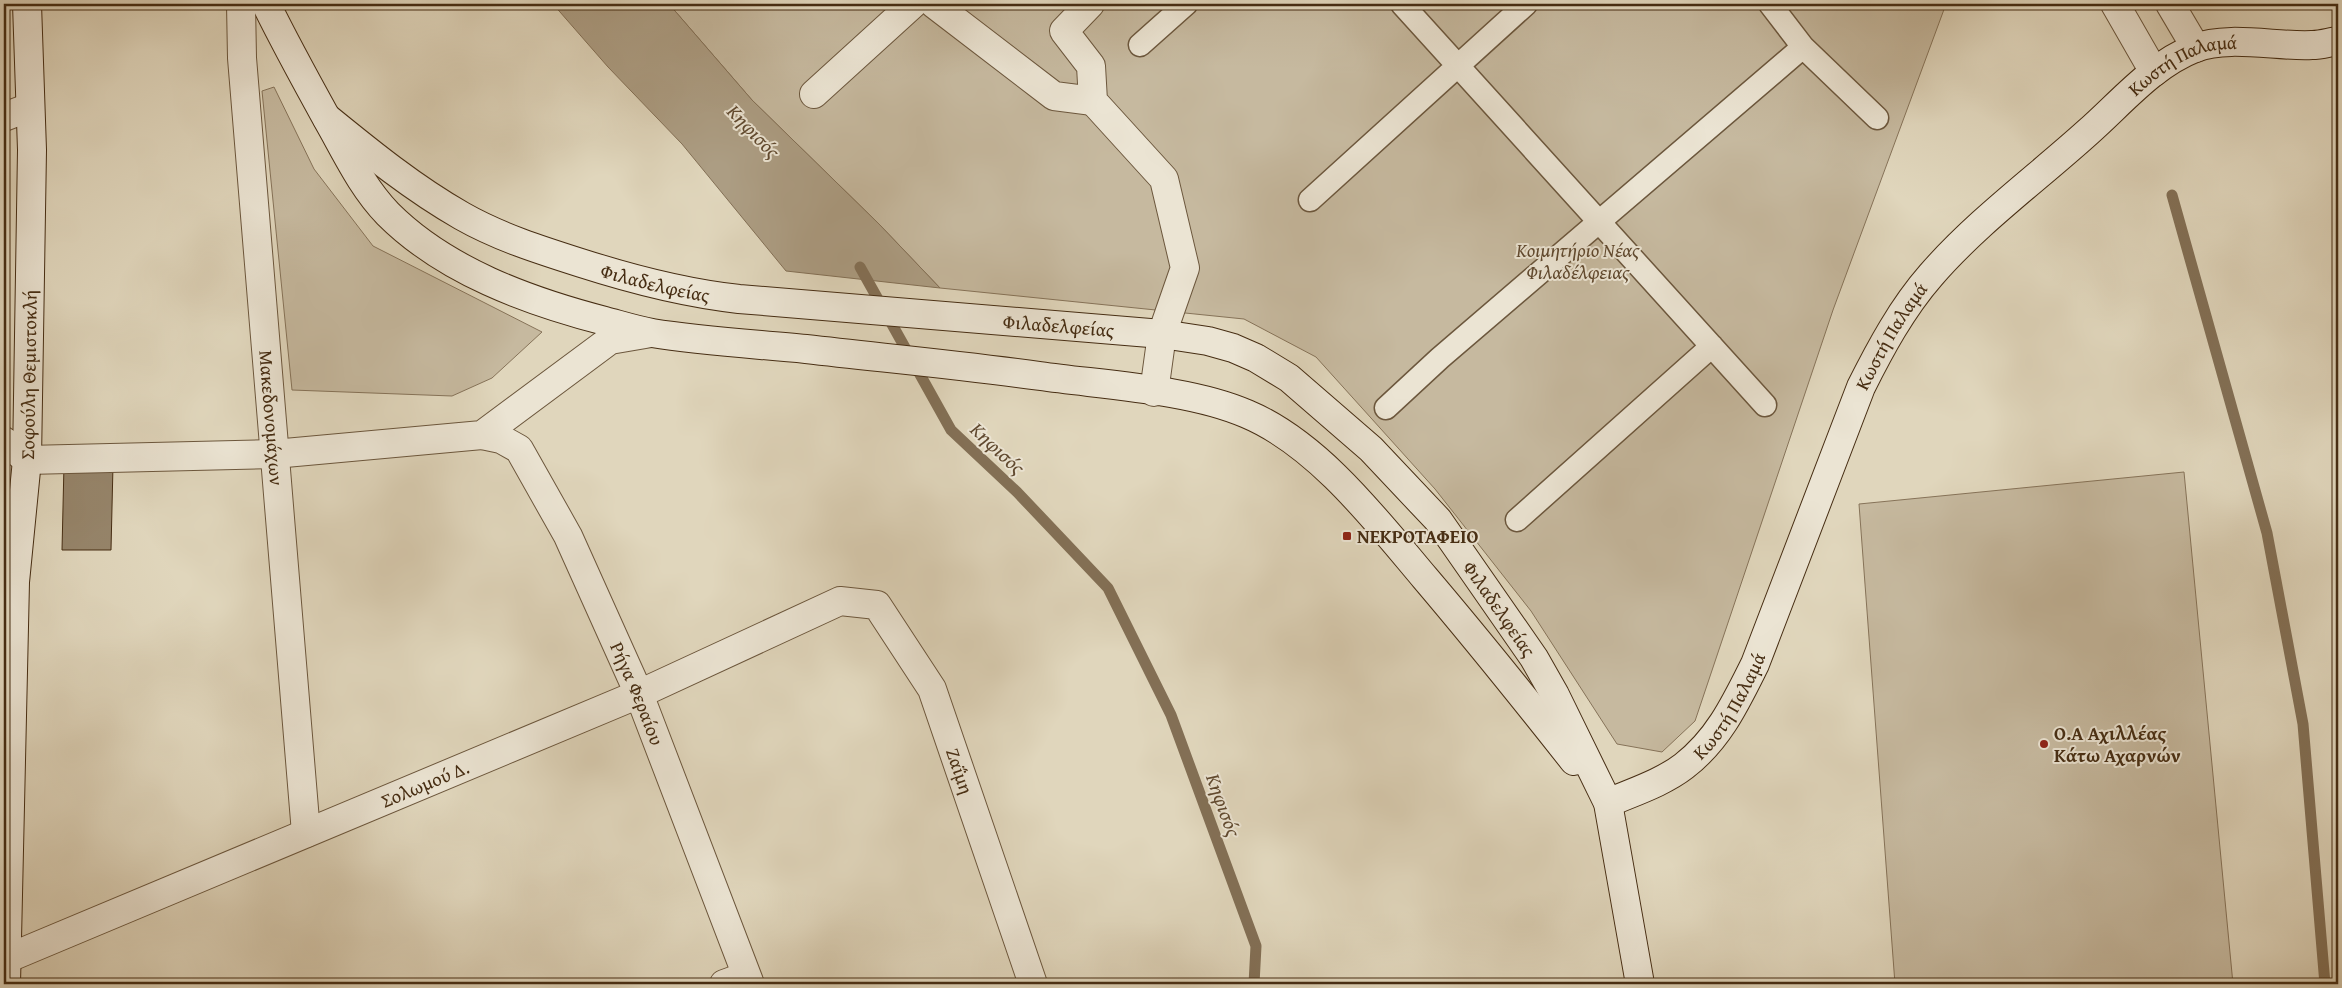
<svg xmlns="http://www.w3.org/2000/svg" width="2342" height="988" font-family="'Gentium Book Plus',serif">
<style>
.green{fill:#c6b99f;stroke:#867359}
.water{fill:#ac9d83;stroke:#837056}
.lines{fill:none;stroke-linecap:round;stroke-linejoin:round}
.stream{stroke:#837056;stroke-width:11}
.building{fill:#96856b;stroke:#462d13}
.lane-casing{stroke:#6c573d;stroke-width:25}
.street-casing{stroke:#6c573d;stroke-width:30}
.secondary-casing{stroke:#462d13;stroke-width:30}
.lane{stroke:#ebe4d3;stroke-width:22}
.street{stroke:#ebe4d3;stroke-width:28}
.secondary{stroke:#ebe4d3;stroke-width:28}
.poi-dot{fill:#8f2418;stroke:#ebe4d3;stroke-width:2}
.labels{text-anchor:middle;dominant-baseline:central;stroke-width:4;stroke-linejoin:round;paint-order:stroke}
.street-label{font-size:19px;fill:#462d13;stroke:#ebe4d3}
.park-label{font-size:19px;font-style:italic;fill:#60492f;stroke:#ebe4d3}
.poi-label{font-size:19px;font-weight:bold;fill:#462d13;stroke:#ebe4d3;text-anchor:start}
.water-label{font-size:20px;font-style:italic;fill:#60492f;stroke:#ebe4d3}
</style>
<rect width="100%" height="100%" fill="#e0d6bc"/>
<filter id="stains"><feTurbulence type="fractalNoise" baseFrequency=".004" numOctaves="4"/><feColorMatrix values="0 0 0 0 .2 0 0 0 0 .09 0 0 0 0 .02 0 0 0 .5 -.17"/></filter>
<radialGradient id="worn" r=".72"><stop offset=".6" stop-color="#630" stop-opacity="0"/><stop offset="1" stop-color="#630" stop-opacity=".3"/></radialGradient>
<path class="green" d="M669,4h1277l-113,306 -138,411 -33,31 -45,-8 -86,-133 -96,-122 -119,-132 -72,-38 -304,-31 -61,-64 -127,-124z
M274,87l40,82 59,77 169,86 -50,46 -40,18 -160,-6 -30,-299z
M2184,472l49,512h-338l-36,-480z"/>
<path class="water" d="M553,4h116l83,96 127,124 61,64 -154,-17 -104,-127 -74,-77z"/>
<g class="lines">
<path class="stream" d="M2172,195l95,338 36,191 22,260
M860,267l91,163 66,62 91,96 63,127 85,231 -2,38"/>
</g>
<path class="building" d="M64,464l49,1 -2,85h-49z"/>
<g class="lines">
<defs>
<path id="lane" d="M1402,4l363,401
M1770,4l33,43 74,71
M1140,45l46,-41
M1310,200l216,-196
M1386,408l54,-50 363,-311
M1517,520l195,-174"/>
<g id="street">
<path id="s1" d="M241,4l1,54 64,775"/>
<path d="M934,4l120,92 39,5"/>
<path d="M1090,4l-26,27 27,35 2,35 71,78 21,89 -23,66 -8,58"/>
<path d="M2115,4l39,68"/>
<path d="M2170,4l26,44"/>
<path d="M814,94l99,-90"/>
<path d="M4,117l26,-10"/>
<path id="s2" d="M482,435l19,4 18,10 49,87 71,158 111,290"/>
<path d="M4,441l23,19 247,-6 208,-19 128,-95 41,-7"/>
<path id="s3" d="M6,959l633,-265 201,-93 37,4 55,84 101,295"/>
<path d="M724,984l22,-8"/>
</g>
<g id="secondary">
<path d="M266,4c19,39 40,77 61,115 19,33 34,67 61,95 57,57 140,87 217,107 15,4 31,9 47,12 50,8 103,11 154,16 78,9 156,16 234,27 63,9 150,13 207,38 71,30 129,106 178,164 51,60 100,121 149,183"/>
<path id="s4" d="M327,118c43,35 86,70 135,98 37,21 78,34 119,47 53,17 103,30 158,36l423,35 46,7 25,7 23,10 33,20 82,71 67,71 96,138 21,37 53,108 32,181"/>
<path id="s5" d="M1608,803c25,-11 54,-20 76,-37 35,-27 52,-64 71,-102l106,-277c19,-38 41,-79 70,-112 46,-53 105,-96 157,-143 34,-30 64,-67 107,-84 33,-13 83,-1 117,-3 9,0 18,-3 26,-4"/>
<path id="s6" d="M6,984l9,-402 12,-122 5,-310 -5,-146"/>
</g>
</defs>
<use href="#lane" class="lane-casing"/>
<use href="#street" class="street-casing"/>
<use href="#secondary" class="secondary-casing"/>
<use href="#lane" class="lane"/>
<use href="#street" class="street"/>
<use href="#secondary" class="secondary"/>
</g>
<g class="poi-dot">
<rect x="1342" y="531" width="10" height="10" rx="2.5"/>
<circle cx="2044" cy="744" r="5"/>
</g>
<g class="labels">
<g class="street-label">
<text stroke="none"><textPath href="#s5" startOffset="971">Κωστή Παλαμά</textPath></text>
<text stroke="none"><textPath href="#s4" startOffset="372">Φιλαδελφείας</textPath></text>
<text stroke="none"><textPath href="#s4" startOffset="778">Φιλαδελφείας</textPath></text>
<text stroke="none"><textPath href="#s5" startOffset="566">Κωστή Παλαμά</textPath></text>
<text stroke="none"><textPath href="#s6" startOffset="610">Σοφούλη Θεμιστοκλή</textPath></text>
<text stroke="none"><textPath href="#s1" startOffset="415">Μακεδονομάχων</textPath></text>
<text stroke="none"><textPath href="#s4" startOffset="1332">Φιλαδελφείας</textPath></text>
<text stroke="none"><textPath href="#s2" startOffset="312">Ρήγα Φεραίου</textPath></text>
<text stroke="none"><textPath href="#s5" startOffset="161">Κωστή Παλαμά</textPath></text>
<text stroke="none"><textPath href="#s3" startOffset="1132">Ζαΐμη</textPath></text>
<text stroke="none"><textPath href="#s3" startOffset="454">Σολωμού Δ.</textPath></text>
</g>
<g class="park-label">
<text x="1578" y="250">Κοιμητήριο Νέας<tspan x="1578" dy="22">Φιλαδέλφειας</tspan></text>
</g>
<g class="poi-label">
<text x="1357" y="536">ΝΕΚΡΟΤΑΦΕΙΟ</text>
<text x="2054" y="733">Ο.Α Αχιλλέας<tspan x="2054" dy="22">Κάτω Αχαρνών</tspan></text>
</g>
<g class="water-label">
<text transform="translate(754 131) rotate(46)">Κηφισός</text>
<text transform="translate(998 448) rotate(43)">Κηφισός</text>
<text transform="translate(1224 805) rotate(70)">Κηφισός</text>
</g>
</g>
<rect width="2342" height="988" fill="none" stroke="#e0d6bc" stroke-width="20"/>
<rect x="5" y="5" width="2332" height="978" fill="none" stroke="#462d13" stroke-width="2.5"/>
<rect x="10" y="10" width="2322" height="968" fill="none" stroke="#462d13"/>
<rect width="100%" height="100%" filter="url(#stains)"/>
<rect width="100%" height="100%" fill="url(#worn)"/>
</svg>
